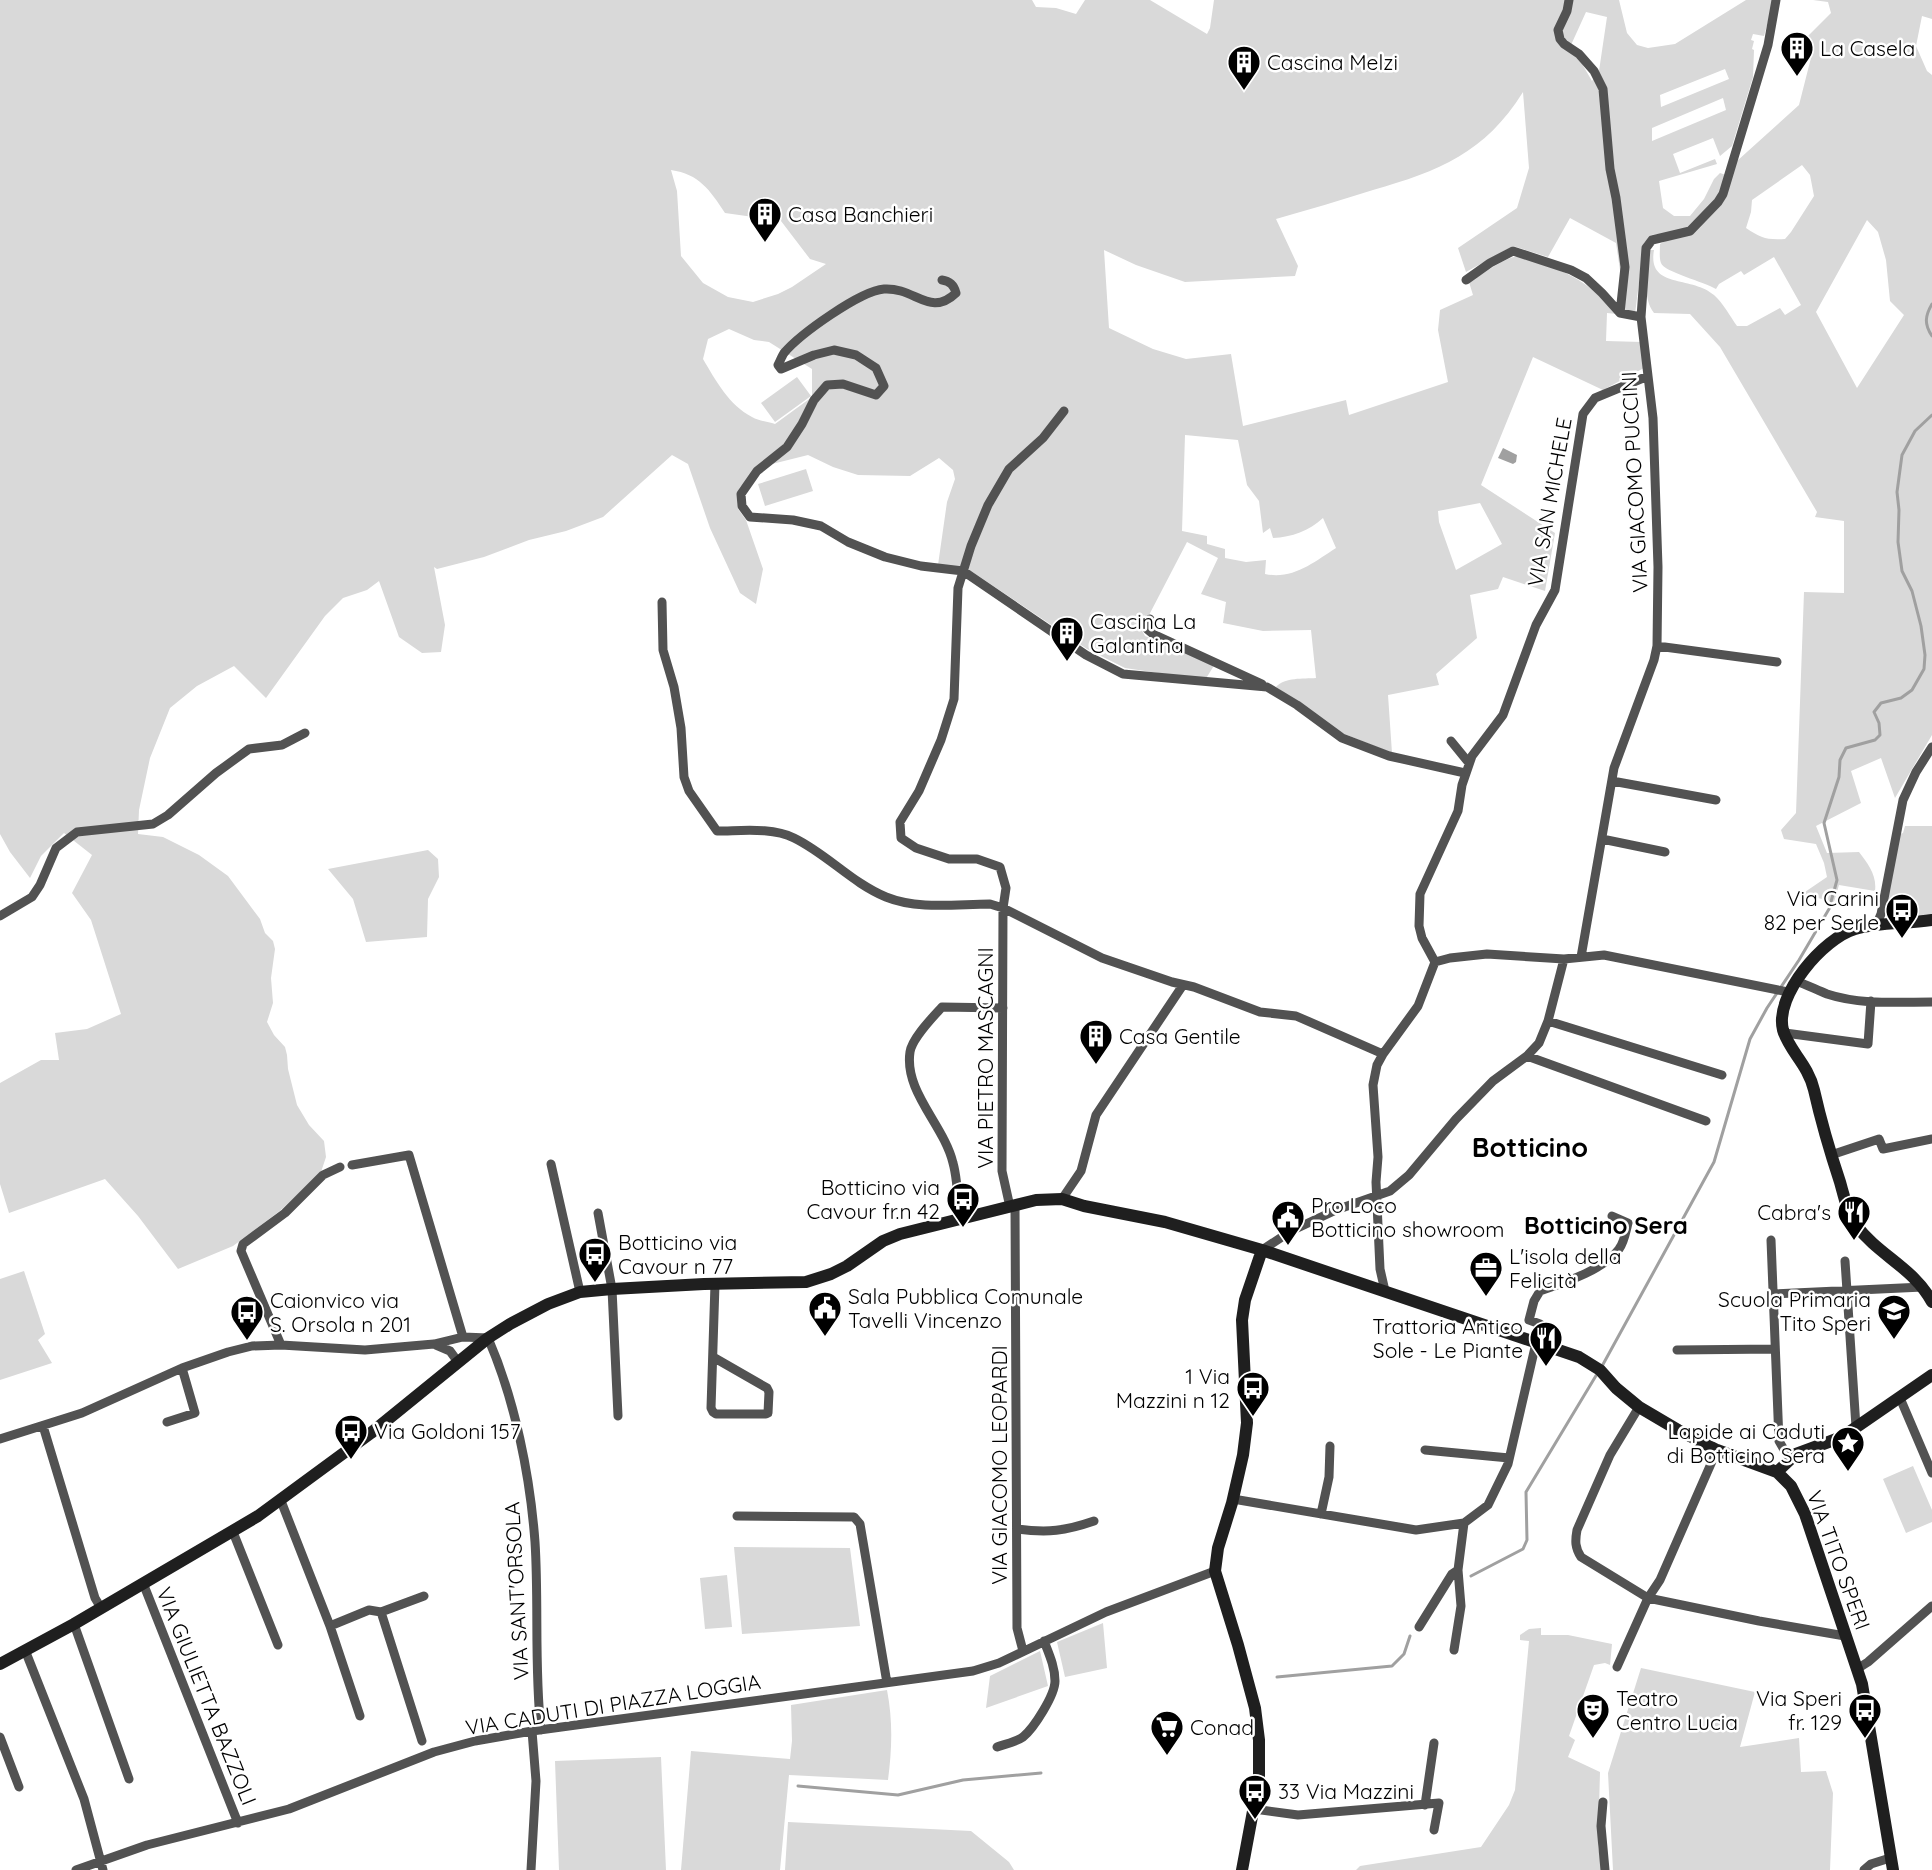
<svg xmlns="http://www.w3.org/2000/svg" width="1932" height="1870" font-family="Quicksand,sans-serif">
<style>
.green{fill:#d9d9d9;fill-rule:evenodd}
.water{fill:#a0a0a0}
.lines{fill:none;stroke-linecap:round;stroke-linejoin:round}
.stream{stroke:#a0a0a0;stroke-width:3}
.street{stroke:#525252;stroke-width:9}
.secondary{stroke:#1f1f1f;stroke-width:12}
.labels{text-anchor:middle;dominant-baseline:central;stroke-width:5;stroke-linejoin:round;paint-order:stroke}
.poi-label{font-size:21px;fill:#000;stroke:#fff;text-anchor:start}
.street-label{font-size:21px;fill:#000;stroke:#fff}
.quarter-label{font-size:24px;font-weight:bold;fill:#000;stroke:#fff}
.district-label{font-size:27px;font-weight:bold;fill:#000;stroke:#fff}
</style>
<rect width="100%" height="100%" fill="#fff"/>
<path class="green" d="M0,0h1032l4,7 20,1 20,6 9,-14h65l57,34 3,-6 4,-28h405l8,33 10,12 11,3 27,-4 71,-44h28l-10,36 -11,-2 -2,6 3,1 -2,8 2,1 -1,27 -21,69 -12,10 -7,-18 -40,16 7,19 35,-14 2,5 -58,17 4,27 11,8h16l14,-17 10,-20 6,-6 6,2 11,-14 62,-56 15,-59 -4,-2 1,-4 -6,-1 26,-26 -3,-11 -15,-2h119v19l-10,-3 -6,30 11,25 5,4v660l-37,63 -14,-40 -30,13 10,32 -45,23 11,27 32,-1c9,12 18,23 16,39l-36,-6 -5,17 -32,-8 25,-17 -3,-14 -8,-19 -32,-5 -3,-9 15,-17 8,-221 40,1v-72l-29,-4 2,-5 -97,-165 -30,-33 -36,-1c-13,-17 -6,-43 -4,-63h4c-7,39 37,25 60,45 9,8 16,21 23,31h10l33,-18 5,7 16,-10 -27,-48 -30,18 -3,-4 -22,13 -3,5c-11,-7 -52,-17 -55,-26 -2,-5 -1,-13 -1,-19l11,-6 -3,-5 -17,2 -7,8 -9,71 -13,-3 -2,-41 -4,-27 -46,-25 -22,39 -35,-11 -47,26 -8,-24 59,-40 12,-40 -6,-76c-38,61 -84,79 -150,98 -32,10 -65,20 -97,29l22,47 -3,10 -110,6 -49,-17 -32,-15 5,78 44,21 33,10 45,-5 12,72 103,-26 3,15 99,-33 -10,-52 2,-20 33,-15 -4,-13c11,-6 34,-23 45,-25 9,-2 19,3 27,6 38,14 49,22 76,51l-10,-1 -1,28 36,1 2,26 -41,22 -70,-33 -52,128 74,48 -10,58 -42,-14 -5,12 -28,6 7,43 -41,36 3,11 -51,10 4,58 -50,-20 -66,-46c9,-10 27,-8 40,-9l-5,-48 -48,1 -40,-8 3,-21 -25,-8 17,-36 -31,-16 -39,75 -8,10 5,9 70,28 -10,16 -80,-12 -38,-19 -116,-78 -33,-6 9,-63 8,-23 -2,-9 -14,-12 -29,18 -52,-1 -25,-8 -25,-12 -36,9 -32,23 -3,11 1,11 8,11 17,49 -7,35 -16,-11 -30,-65 -22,-64 -16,-9 -69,62 -37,14 -37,9 -45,17 -47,12 -3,-2 11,58 -4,27 -19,1 -23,-16 -20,-56 -12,9 -24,8 -18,18 -59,82 -32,-32 -37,20 -27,22 -20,50 -11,52 -1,24 25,3 36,18 29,21 32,43 5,14 8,8 2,8 -4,29 2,25 -6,19 7,13 11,12 2,8 1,14 9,36 12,20 15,16 2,16 -5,15 -40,38 -48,36 -55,23 -40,-53 -33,-37 -96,34 -9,-29v-101l41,-23h18l-4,-27 32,-4 34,-15 -30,-94 -19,-27 20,-38 -28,-22 -23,23 -11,22 -20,-26 -10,-18zM1586,12l21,5 -8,54 -7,10 -21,-36zM1725,69l4,10 -68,28 -1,-12zM1723,98l3,12 -74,31v-13zM1802,165l8,10 4,21 -23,36 -6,7c-19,1 -24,-1 -39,-11l5,-16 1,-12zM671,170c28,4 39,20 54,43l56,8 29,38 16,5 -34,23 -14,7 -25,8 -25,-5 -25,-14 -22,-27 -4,-65zM1867,220l11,12 8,28 4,41 14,14 -47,73 -41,-76zM729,329l25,11 15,2 43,27v28l-37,27c-7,-2 -16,-3 -23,-7 -23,-12 -36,-36 -49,-58l5,-20zM1185,435l53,5 9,45 12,16 4,32 7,-5 3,10c19,-1 36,-7 50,-20l13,30c-22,14 -43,32 -71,26l1,-14 -20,2 -21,-4v-9l-18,-5v-8l-25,-5zM1480,503l22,41 -46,26 -17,-48 -1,-11z
M797,377l14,19 -36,26 -14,-19z
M806,469l7,22 -48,15 -7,-22z
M1905,826h27v89l-34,4 -1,-6 -6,-6 -5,-1 14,-72 3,-1z
M428,850l10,9 1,18 -11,22 -1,38 -61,5 -13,-43 -25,-30z
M24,1271l21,63 -7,6 14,23 -52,17v-101z
M1913,1466l19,44v12l-26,11 -23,-54z
M734,1547l116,1 10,78 -118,8z
M727,1575l5,52 -27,2 -5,-51z
M1103,1623l4,45 -42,9 -8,-35z
M1541,1628v7h27l44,9 -2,21 -5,-2 -11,2 -25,71 6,4 -7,17 32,15 -2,74 4,24h-246l4,-4 121,-19 28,-42 6,-15 14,-149 -9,-1v-5l9,-6z
M1040,1651l8,35 -62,22 4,-32z
M1641,1668l114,24 -15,55 59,-9 2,34 25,-1 7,22 -3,77h-217l-5,-97z
M887,1690c6,31 5,59 1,90l-99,-5 -9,95h-99l10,-119 99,8 2,-18 -1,-36z
M661,1757l5,113h-107l-4,-109z
M788,1822l183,9 38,31 5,8h-229z"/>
<path class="water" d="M1503,448l14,7 -1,7 -3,2 -15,-6z"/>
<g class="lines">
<path class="stream" d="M1932,304c-7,12 -8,20 0,32
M1601,1368l113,-206 36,-123 17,-31 32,-48 30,-51 8,-29 -13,-57 15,-46 1,-17 6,-12 29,-8 5,-5 -1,-12 -5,-11 7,-9 20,-5 11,-8 12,-21 1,-14 -4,-29 -9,-35 -10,-20 -4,-29 1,-32 -2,-18 5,-37 13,-24 17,-16
M1471,1576l52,-27 4,-9 -1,-48 71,-118
M1277,1677l115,-11 12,-12 6,-18
M798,1786l100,9 65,-15 78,-7"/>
<path class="street" d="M1569,0l-2,11 -9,19 2,9 4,5 15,10 15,17 9,18 7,80 6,29 9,69 -5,46
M942,280c8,1 12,5 14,13 -26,25 -41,-6 -72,-4 -24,2 -84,45 -100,64 -2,3 -4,8 -6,12l3,4 33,-14 20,-5 22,5 20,13 8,18 -8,9 -33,-11 -16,1 -13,15 -12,24 -15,23 -30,24 -16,23 1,12 8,11 43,3 28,6 27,16 37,15 36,9 42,5 123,84 37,19 144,13 30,18 45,33 47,18 76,17
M1466,280l24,-17 23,-12 58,19 15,8 16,15 18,20 21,4
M662,602l1,48 11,37 7,41 3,49 5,14 28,40c24,0 55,-4 77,7 33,16 58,45 92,59 32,13 71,7 104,7l13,4 99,50 70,24 22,5 66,25 36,4 87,38
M1150,619l-3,5v5l6,5 109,50
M1657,646l120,16
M1451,741l18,22
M1612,781l104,19
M1602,839l63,13
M0,916l32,-19 8,-12 16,-37 21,-16 76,-8 15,-9 48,-42 33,-24 33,-4 23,-12
M1876,926l5,-12 22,-114 13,-28 16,-25
M1581,957l33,-189 40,-108 3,-14 1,-79 -5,-149 -12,-101 5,-69 6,-8 38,-9 28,-29 5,-8 45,-149 8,-45
M1435,962l-13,-24 -3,-12 1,-32 38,-83 4,-26 10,-29 31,-41 33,-90 19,-35 28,-176 12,-16 53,-22
M1435,962l15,-4 37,-4 77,5 40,-4 184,37
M1796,981c11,4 21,9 31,13 33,11 71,8 105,8
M1548,1021l174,54
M1785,1033l83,11 3,-43
M1527,1056l179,65
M1831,1155l48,-16 4,10 49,-10
M551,1164l29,128
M352,1165l57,-10 54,182
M1062,1199l19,-28 15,-56 87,-130
M1015,1205l2,423 6,23
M1010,1207l-8,-36 1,-263 3,-20 -6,-21 -23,-8h-28l-33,-11 -15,-10 -1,-16 19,-31 22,-51 13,-41 4,-111 13,-42 17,-41 21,-36 34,-31 21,-27
M598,1213l14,76 6,127
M959,1219c-1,-18 -1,-38 -6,-56 -9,-38 -49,-71 -43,-111 2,-14 23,-35 32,-45l61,1
M1771,1240l8,201 11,19
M1262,1250l29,-19 45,-21 54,-19 19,-16 47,-56 37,-38 34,-25 12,-13 9,-22 16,-62
M1845,1261l11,166
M1385,1291l-5,-22 -4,-87 2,-25 -5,-72 4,-20 6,-11 35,-48 17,-44
M1774,1294l149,-7
M281,1345l-40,-94 2,-7 42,-31 38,-38 17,-8
M436,1345l14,6 8,11
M1677,1350l98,-1
M713,1357l54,31 2,4 -1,21 -2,1h-50l-3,-2 -2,-4 4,-124
M1900,1398l32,75
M1639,1407l-29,48 -33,75c-2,11 -2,18 4,27l67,41 111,23 86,15
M167,1422l28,-9 -13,-45
M43,1426l52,172 6,10
M0,1439l82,-26 100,-45 46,-16 24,-6 29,-1 84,5 69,-6 29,-7 25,1c27,62 42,137 47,204 4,62 -1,126 6,188
M1425,1450l84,8
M1233,1499l183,31 48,-7 24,-18 20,-41 28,-121 4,-19 -11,-4 5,-19 6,-10c23,-8 64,-21 79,-42 5,-6 7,-18 9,-26l-16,-7
M281,1501l49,125 30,90
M1321,1514l8,-37 1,-31
M737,1516l117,1 6,7 27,159
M1017,1529c31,4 48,2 77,-8
M233,1532l45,113
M143,1583l95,240
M381,1612l41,129
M74,1624l55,155
M330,1626l39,-16 12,2 43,-16
M1419,1627l33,-53 6,-4
M25,1650l59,149 19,71
M1454,1650l7,-44 -3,-36 6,-47
M1617,1667l31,-69 12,-18 57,-130
M1857,1669l11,-7 64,-56
M0,1737l19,50
M997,1747c8,-3 19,-5 26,-10 11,-9 32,-42 32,-56 0,-14 -6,-27 -11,-40
M1603,1802l-2,24 4,44
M1425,1805l9,-62
M1254,1809l44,6 141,-12 -5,27
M76,1870l71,-25 142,-36 145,-57 41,-11 57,-10 441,-60 26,-8 107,-51 109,-41
M531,1870l5,-89 -4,-50
M1864,1870l7,-6 19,-6"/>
<path class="secondary" d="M1932,920c-25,4 -53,2 -77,9 -31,9 -81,66 -72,101 6,21 25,34 31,60 7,31 16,62 26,92 4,14 7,30 16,43 22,30 58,43 76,77
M1777,1472l19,-18 46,-17 90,-62
M0,1664l74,-40 184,-108 113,-83 117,-95 22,-14 38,-20 32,-12 32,-3 92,-5 102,-2 25,-8 16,-8 36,-25 17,-7 136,-34 26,-1 22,7 81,16 97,28 317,107 21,13 16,18 23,19 39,23 39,20 60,22 14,14 14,28 57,170 31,186
M1242,1870l17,-91v-39l-4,-32 -17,-63 -23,-74 3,-23 14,-45 11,-48 4,-32 -5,-103 3,-20 17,-50"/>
</g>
<defs>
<symbol id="building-pin" viewBox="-11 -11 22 30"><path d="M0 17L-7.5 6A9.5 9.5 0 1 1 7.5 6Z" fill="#000" stroke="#fff"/><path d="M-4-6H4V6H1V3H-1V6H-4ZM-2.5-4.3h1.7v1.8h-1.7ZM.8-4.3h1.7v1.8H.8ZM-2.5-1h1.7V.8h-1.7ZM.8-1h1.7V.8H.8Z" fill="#fff"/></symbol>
<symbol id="bus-pin" viewBox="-11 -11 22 30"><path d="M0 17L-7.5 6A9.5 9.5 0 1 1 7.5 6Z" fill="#000" stroke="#fff"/><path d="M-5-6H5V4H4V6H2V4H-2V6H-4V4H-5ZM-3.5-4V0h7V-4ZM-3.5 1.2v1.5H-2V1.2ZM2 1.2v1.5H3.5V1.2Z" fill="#fff"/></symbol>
<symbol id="restaurant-pin" viewBox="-11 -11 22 30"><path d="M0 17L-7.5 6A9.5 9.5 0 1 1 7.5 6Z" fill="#000" stroke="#fff"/><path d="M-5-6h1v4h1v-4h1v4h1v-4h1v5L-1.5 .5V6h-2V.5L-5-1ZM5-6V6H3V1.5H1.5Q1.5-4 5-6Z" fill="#fff"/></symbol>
<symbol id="civic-pin" viewBox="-11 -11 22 30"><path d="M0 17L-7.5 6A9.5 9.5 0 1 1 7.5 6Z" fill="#000" stroke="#fff"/><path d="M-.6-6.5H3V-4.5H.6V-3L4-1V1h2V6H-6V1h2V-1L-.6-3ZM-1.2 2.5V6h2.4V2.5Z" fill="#fff"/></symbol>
<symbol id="office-pin" viewBox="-11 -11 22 30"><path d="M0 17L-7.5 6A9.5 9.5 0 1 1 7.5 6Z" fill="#000" stroke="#fff"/><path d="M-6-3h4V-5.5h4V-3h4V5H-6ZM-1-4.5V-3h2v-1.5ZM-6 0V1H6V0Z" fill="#fff"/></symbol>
<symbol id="school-pin" viewBox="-11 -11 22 30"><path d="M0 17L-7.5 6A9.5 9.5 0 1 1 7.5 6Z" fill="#000" stroke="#fff"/><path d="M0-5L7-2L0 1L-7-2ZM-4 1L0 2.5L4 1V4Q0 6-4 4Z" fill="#fff"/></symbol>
<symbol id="sight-pin" viewBox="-11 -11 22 30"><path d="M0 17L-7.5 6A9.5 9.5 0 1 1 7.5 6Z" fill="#000" stroke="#fff"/><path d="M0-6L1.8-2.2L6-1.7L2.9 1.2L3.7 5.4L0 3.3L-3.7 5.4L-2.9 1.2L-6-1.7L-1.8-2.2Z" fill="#fff"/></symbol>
<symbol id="theatre-pin" viewBox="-11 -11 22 30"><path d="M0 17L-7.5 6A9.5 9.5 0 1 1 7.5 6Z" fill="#000" stroke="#fff"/><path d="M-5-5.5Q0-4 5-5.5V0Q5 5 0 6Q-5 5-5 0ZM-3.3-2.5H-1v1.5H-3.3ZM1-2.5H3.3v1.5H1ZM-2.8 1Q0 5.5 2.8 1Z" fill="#fff"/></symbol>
<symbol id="supermarket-pin" viewBox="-11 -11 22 30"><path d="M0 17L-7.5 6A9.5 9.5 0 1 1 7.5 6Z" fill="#000" stroke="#fff"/><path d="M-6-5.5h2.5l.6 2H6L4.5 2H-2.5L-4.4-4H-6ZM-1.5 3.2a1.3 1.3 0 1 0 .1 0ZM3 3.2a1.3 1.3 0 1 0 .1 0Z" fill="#fff"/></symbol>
</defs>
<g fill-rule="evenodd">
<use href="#building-pin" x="1778" y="29" width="38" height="52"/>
<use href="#building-pin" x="1225" y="43" width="38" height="52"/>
<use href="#building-pin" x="746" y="195" width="38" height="52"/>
<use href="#building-pin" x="1048" y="614" width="38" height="52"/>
<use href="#bus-pin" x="1883" y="891" width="38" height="52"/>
<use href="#building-pin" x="1077" y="1017" width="38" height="52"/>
<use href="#bus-pin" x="944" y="1180" width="38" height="52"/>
<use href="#restaurant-pin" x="1835" y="1193" width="38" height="52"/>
<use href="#civic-pin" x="1269" y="1198" width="38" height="52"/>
<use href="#bus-pin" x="576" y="1235" width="38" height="52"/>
<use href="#office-pin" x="1467" y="1249" width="38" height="52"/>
<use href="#civic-pin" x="806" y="1289" width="38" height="52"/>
<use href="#school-pin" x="1875" y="1292" width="38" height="52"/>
<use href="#bus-pin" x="228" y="1293" width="38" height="52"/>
<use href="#restaurant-pin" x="1527" y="1319" width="38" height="52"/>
<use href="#bus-pin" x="1234" y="1369" width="38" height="52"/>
<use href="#bus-pin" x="332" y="1412" width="38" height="52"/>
<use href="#sight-pin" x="1829" y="1424" width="38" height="52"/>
<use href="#theatre-pin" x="1574" y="1691" width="38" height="52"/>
<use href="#bus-pin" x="1846" y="1691" width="38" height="52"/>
<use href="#supermarket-pin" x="1148" y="1708" width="38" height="52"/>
<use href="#bus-pin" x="1236" y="1772" width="38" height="52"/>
</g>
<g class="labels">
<g class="poi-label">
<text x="1820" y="48">La Casela</text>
<text x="1267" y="62">Cascina Melzi</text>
<text x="788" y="214">Casa Banchieri</text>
<text x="1090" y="621">Cascina La<tspan x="1090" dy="24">Galantina</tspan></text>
<text x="1879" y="898" text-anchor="end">Via Carini<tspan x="1879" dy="24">82 per Serle</tspan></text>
<text x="1119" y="1036">Casa Gentile</text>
<text x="940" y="1187" text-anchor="end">Botticino via<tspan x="940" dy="24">Cavour fr.n 42</tspan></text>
<text x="1311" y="1205">Pro Loco<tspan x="1311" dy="24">Botticino showroom</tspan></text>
<text x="1831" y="1212" text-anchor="end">Cabra's</text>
<text x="618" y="1242">Botticino via<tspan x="618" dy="24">Cavour n 77</tspan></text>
<text x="1509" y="1256">L'isola della<tspan x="1509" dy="24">Felicità</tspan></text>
<text x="848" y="1296">Sala Pubblica Comunale<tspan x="848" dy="24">Tavelli Vincenzo</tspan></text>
<text x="1871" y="1299" text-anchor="end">Scuola Primaria<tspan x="1871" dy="24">Tito Speri</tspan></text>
<text x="270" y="1300">Caionvico via<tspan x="270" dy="24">S. Orsola n 201</tspan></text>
<text x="1523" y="1326" text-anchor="end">Trattoria Antico<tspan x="1523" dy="24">Sole - Le Piante</tspan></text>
<text x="1230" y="1376" text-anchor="end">1 Via<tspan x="1230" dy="24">Mazzini n 12</tspan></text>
<text x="374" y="1431">Via Goldoni 157</text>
<text x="1825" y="1431" text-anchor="end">Lapide ai Caduti<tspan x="1825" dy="24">di Botticino Sera</tspan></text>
<text x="1616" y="1698">Teatro<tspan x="1616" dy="24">Centro Lucia</tspan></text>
<text x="1842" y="1698" text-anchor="end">Via Speri<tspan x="1842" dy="24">fr. 129</tspan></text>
<text x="1190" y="1727">Conad</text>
<text x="1278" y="1791">33 Via Mazzini</text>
</g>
<g class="street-label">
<text transform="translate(1634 482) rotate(-93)">VIA GIACOMO PUCCINI</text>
<text transform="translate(1549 502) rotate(-80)">VIA SAN MICHELE</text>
<text transform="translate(985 1058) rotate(-90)">VIA PIETRO MASCAGNI</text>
<text transform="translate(999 1465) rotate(-90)">VIA GIACOMO LEOPARDI</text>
<text transform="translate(1839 1560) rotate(70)">VIA TITO SPERI</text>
<text transform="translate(516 1591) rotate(-93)">VIA SANT'ORSOLA</text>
<text transform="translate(207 1696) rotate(68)">VIA GIULIETTA BAZZOLI</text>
<text transform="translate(613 1704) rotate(-9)">VIA CADUTI DI PIAZZA LOGGIA</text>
</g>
<g class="quarter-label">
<text x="1606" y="1225">Botticino Sera</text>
</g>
<g class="district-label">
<text x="1530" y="1147">Botticino</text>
</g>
</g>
</svg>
